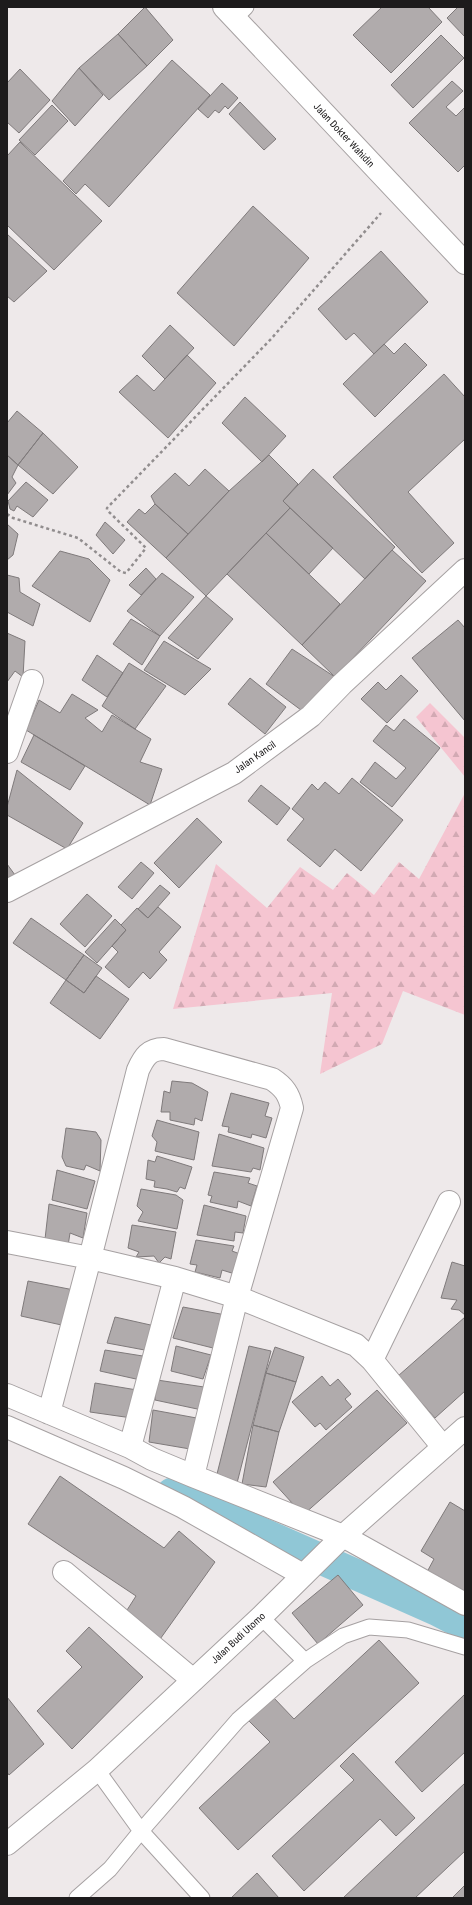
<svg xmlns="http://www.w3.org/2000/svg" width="472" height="1905" font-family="'Roboto Condensed',sans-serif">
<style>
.forest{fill:url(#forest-firs)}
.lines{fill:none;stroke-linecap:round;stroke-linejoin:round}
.canal{stroke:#90c7d6;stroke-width:31}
.building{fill:#b0abac;stroke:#7f7a7b}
.service-casing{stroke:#a6a1a2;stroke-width:17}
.minor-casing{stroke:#a6a1a2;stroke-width:24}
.tertiary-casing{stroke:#a6a1a2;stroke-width:24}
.secondary-casing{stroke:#a6a1a2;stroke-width:24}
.path{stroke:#918d8e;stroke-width:2.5;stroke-dasharray:3 3;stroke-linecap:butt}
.service{stroke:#fff;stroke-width:15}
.minor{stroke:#fff;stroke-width:22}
.tertiary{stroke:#fff;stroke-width:22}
.secondary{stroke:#fff;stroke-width:22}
.labels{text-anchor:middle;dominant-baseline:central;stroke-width:3;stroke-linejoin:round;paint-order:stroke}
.street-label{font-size:10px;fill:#1d1b1c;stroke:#fff}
</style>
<defs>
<pattern id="forest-firs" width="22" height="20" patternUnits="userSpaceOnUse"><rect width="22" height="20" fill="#f5c5d1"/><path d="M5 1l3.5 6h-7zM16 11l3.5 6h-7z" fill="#d2a9b3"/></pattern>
</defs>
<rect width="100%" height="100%" fill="#eee9ea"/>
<path class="forest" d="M430,703l35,35v39l-49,-60z
M465,793v222l-62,-24 -21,53 -62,30 12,-81 -159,16 43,-145 51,44 33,-41 33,23 14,-17 27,22 25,-33 20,17z"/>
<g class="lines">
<path class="canal" d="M172,1493l264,117 29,15"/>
</g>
<path class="building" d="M145,7l28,33 -26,26 -29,-32z
M382,7h46l14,15 -51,51 -38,-38z
M458,7h7v30l-18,-19z
M118,34l29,32 -38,34 -30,-32z
M441,35l23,23 -51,50 -22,-23z
M172,60l38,35 -101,112 -24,-23 -9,10 -13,-13z
M79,68l24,27 -28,31 -23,-25z
M20,69l30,31 -31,33 -12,-11v-39z
M452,81l11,10 -17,16 10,9 9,-9v58l-7,7 -49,-49z
M222,83l16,15 -10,11 -3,-3 -6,7 -4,-3 -7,8 -10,-9z
M240,102l36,37 -12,11 -35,-36z
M52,105l16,16 -33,34 -16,-15z
M20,142l82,79 -48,49 -47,-45v-69z
M253,206l56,52 -75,88 -57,-53z
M7,234l40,37 -33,31 -7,-6z
M381,251l47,51 -54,52 -20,-21 -8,7 -28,-31z
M170,325l24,23 -29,31 -23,-23z
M405,343l22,22 -52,52 -32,-33 41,-40 10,10z
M187,355l29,28 -48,55 -49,-46 18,-17 17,16z
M444,374l21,23v42l-57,53 46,51 -32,30 -89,-96z
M245,397l41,39 -24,26 -40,-39z
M17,411l26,22 -25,32 -11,-10v-32z
M43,433l35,34 -25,27 -35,-29z
M7,455l11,10 -6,12 4,6 -9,12z
M269,455l29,29 -15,17 7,7 -84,88 -40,-38 63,-67z
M205,469l24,22 -41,43 -33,-30 -4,-8 24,-23 14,13z
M313,469l82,78 -30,32 -82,-78z
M26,482l22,18 -15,17 -16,-11 -3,5 -4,-2 -2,-8z
M155,504l33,30 -22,24 -39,-36 12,-13 6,5z
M290,508l43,40 -24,26 -43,-41z
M105,522l20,18 -12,14 -17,-19z
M7,524l11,10 -5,21 -6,5z
M266,533l74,71 -38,41 -75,-71z
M392,550l34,31 -91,96 -33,-32z
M60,551l29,8 21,21 -20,42 -58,-36z
M146,568l10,11 -15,16 -12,-10z
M162,573l32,24 -34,39 -33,-25z
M7,575l12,3 1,14 20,12 -7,22 -26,-14z
M206,596l27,23 -35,40 -30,-21z
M131,619l29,17 -18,29 -29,-21z
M458,620l7,8v93l-53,-63z
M7,633l18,8 -2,36 -8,-6 -8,11z
M164,641l47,28 -26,26 -41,-25z
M292,649l43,28 -30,36 -39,-29z
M97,655l26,18 -16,24 -25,-17z
M129,663l37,23 -31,43 -33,-23z
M401,675l17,16 -31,32 -26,-24 17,-17 8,8z
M250,678l36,29 -21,27 -37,-30z
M72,694l26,16 -13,8 17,14 10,-17 39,24 -11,23 22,7 -12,36 -124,-75 13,-30 21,13z
M404,719l36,29 -48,59 -32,-25 15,-20 21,17 10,-11 -33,-27 13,-16 8,6z
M34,735l51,31 -15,24 -49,-28z
M17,770l66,53 -16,26 -60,-34v-8z
M352,778l51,42 -42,51 -26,-22 -15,18 -33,-27 17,-21 -12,-10 20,-25 6,6 7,-8 14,12z
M261,785l29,23 -13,17 -29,-24z
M197,818l25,24 -43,46 -25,-25z
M141,862l13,11 -22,26 -14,-12z
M7,864l8,11 -8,5z
M160,885l10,8 -22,25 -10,-9z
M87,894l25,22 -27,31 -25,-23z
M158,907l23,20 -22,25 8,8 -17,19 -7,-7 -14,16 -24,-21 13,-15 -6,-6 14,-16 -5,-5 16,-17 11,10z
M31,918l53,37 -18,25 -53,-37z
M115,919l11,11 -29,33 -12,-11z
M84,955l18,13 -18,25 -18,-13z
M96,976l33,23 -29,40 -50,-36 16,-23 18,13z
M172,1081l20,2 16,9 -6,29 -7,-3 -1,7 -24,-5v-8h-9l3,-21 6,2z
M231,1093l38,10 -4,13 7,2 -6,20 -14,-4 -1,4 -23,-6 1,-5 -7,-1z
M157,1120l42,12 -5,28 -39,-9 2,-9 -5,-6z
M66,1128l30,4 5,8 -1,31 -14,-6 -2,5 -18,-4 -4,-9z
M219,1134l45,14 -4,22 -7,-2 -2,4 -39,-6z
M157,1156l35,11 -7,22 -5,-2 -3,5 -10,-3 -13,-2 1,-6 -9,-2 2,-19 7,2z
M57,1170l38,11 -8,28 -35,-9z
M214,1172l36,6 -2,5 9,3 -6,20 -13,-5 -1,7 -27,-6 2,-6 -4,-1z
M141,1189l35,6 7,5 -6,29 -39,-8 5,-9 -6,-6z
M49,1204l38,9 -4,25 -13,-5 -2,13 -23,-7z
M204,1205l42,11 -3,17 -8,-1 -1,9 -37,-6z
M132,1225l44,7 -5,27 -6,-2 -6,6 -5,-7 -18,1 3,-5 -11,-4z
M196,1240l38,6 -2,5 8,3 -5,20 -13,-4 -2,8 -25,-6 2,-7 -7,-1z
M452,1262l13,4v49l-6,-5 -8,-1 6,-9 -16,-2z
M28,1281l46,9 -8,36 -45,-10z
M183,1307l48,9 -14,33 -44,-11z
M115,1317l40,9 -5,25 -43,-8z
M465,1317v74l-30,27 -37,-42z
M176,1346l35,9 -8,24 -32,-8z
M249,1346l22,5 -34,132 -21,-5z
M275,1347l29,10 -8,25 -30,-9z
M105,1350l44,7 -4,24 -45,-10z
M266,1373l30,9 -17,50 -26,-7z
M322,1376l8,10 8,-7 13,15 -6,5 7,8 -26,23 -6,-7 -5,4 -23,-25z
M157,1380l47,7 -2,23 -47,-10z
M95,1383l42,7 -5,28 -42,-6z
M377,1390l30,33 -104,92 -30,-33z
M153,1410l49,9 -6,31 -47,-8z
M253,1425l26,7 -13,55 -24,-3z
M60,1476l104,72 15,-17 36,31 -57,80 -36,-24 14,-22 -108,-72z
M450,1502l15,9v83l-38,-22 7,-13 -13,-8z
M338,1575l25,30 -45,39 -26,-31z
M89,1627l54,50 -71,72 -35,-38 45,-44 -16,-16z
M379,1640l40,43 -181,167 -39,-42 71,-66 -22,-22 25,-23 21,22z
M465,1694v58l-43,40 -27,-30z
M7,1697l37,47 -35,31 -2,-3z
M353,1753l62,65 -19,18 -16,-17 -76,72 -32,-35 82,-76 -14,-14z
M465,1783v68l-50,47h-72z
M257,1873l22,25h-48z
M465,1885v13h-13z"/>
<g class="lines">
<defs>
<path id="service" d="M235,18l11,-11
M261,1617l44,44
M97,1770l44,61 61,67
M77,1898l33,-29 31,-38 97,-111 67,-59 38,-25 26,-9 39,3 57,17"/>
<path id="minor" d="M7,752l25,-71
M7,891l227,-118 77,-57 31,-32 123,-114
M7,1242l83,16 48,-188c6,-13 11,-21 26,-21l108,30c12,8 17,15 20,29l-55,189 -44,179
M372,1360l77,-158
M7,1395l123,52 22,12 41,17 150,60 122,68
M49,1413l41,-155 85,20 62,19 119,48 16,15 71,87
M7,1427l117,51 59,29 120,68
M130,1447l45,-169
M64,1572l129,108"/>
<path id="tertiary" d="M224,7l241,256"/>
<path id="secondary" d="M7,1844l90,-74 164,-153 82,-81 122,-108"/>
</defs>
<use href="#service" class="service-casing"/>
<use href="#minor" class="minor-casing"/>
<use href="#tertiary" class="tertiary-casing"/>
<use href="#secondary" class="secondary-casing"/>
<path class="path" d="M7,514l6,4 65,20 43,34 5,1 20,-25 -39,-38v-2l164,-169 110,-126"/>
<use href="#service" class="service"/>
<use href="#minor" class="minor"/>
<use href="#tertiary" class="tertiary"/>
<use href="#secondary" class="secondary"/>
</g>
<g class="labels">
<g class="street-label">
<text transform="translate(344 135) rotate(47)">Jalan Dokter Wahidin</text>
<text transform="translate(255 757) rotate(-35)">Jalan Kancil</text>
<text transform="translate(238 1638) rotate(-43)">Jalan Budi Utomo</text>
</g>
</g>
<rect width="472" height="1905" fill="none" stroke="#1d1b1c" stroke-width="16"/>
</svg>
